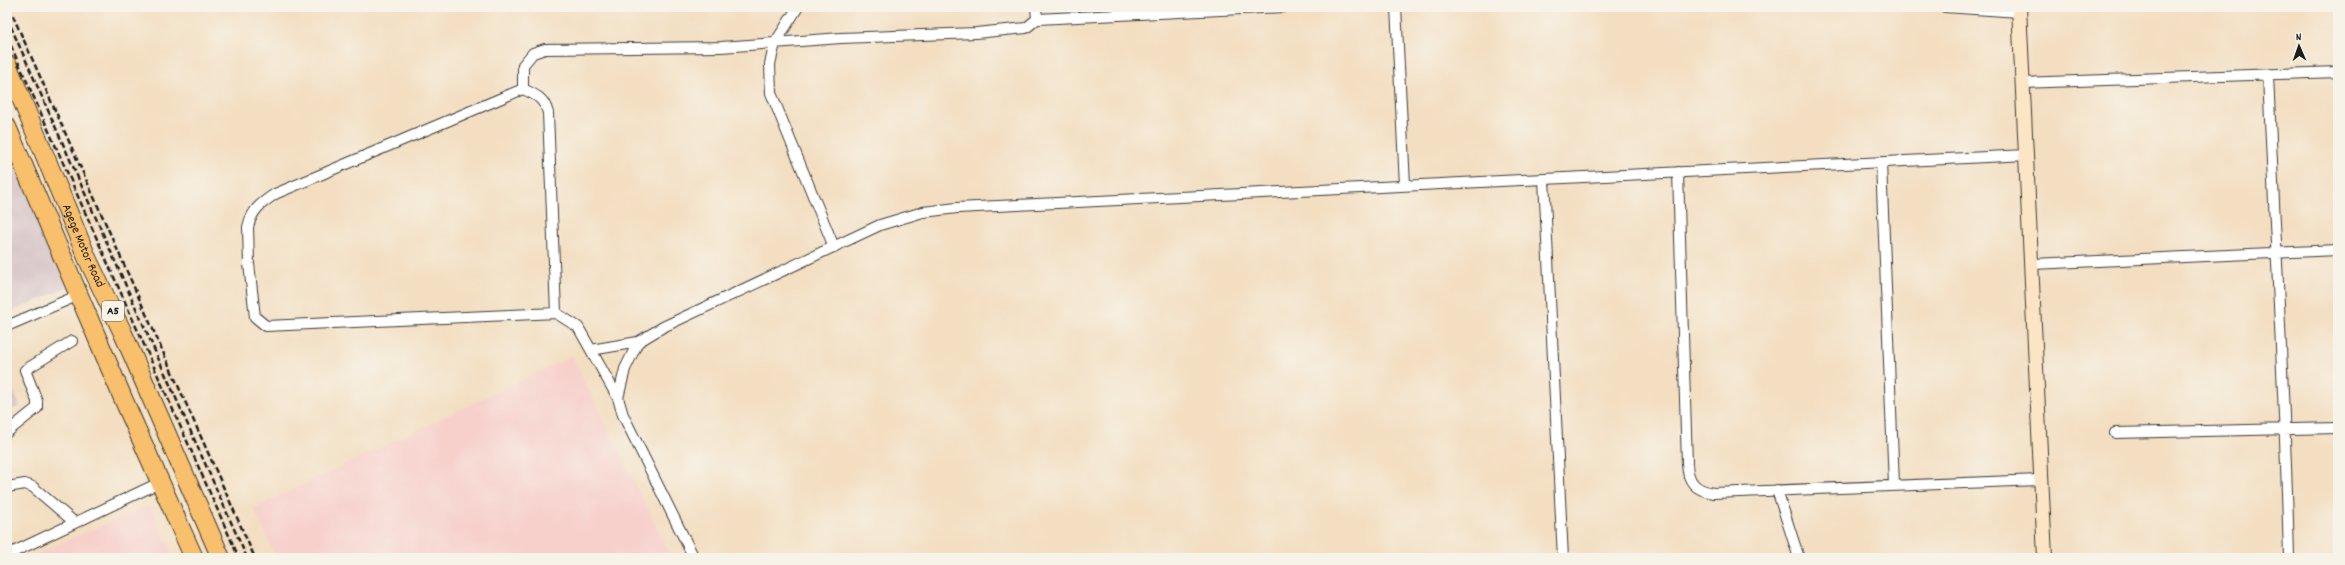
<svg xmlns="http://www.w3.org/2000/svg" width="2345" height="565" font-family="Dekko,sans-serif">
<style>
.built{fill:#f7d0cc}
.industrial{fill:#d2bec3}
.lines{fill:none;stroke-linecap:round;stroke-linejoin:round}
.street-casing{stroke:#3c3935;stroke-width:12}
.secondary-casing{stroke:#3c3935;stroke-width:16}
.highway-casing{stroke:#3c3935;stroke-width:20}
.street{stroke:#fff;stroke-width:10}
.secondary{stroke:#fce5c4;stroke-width:14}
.highway{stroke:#f8bf6c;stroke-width:18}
.rail{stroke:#1c1c1c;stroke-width:2.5;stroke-dasharray:6 3;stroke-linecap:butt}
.labels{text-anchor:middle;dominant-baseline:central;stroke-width:3.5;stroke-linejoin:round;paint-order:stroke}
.shield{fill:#f7f3e8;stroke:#5e5c59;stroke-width:1}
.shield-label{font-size:12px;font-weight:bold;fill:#1c1c1c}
.street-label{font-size:13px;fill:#1c1c1c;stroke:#f7f3e8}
</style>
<rect width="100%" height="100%" fill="#f7f3e8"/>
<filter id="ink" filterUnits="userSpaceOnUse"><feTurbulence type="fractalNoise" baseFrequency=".025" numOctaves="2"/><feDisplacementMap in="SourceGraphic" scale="8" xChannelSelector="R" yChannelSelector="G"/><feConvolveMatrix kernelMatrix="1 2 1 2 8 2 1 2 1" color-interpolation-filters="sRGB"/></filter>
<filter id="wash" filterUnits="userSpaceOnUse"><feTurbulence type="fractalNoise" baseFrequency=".012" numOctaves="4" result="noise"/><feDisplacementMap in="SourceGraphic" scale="16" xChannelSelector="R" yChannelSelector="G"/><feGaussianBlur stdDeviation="0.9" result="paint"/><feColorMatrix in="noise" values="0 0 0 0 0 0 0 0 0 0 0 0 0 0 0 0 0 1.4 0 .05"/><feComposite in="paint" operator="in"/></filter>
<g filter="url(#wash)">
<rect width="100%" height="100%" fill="#f3dec1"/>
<path class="built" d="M572,356l100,202h-396l-22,-50z
M150,505l24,53h-148z"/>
<path class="industrial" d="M7,133l63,153 -63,28z
M7,378l13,28 -13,6z"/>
</g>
<g filter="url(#ink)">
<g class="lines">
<defs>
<path id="street" d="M798,7l-23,36 -5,21 1,29 63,154
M1036,7l1,12
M1396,7l9,178
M1945,7l74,5
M2268,75c7,161 17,322 21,483
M2022,83l316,-11
M523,89v-24l10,-12 12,-4 176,-2 120,-9 135,-5 50,-5 11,-9 247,-12
M1881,163l13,322
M1678,172l9,292c1,18 8,26 26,29l329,-13
M1544,179l19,379
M2033,264l305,-14
M556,313l-8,-200c-4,-15 -12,-18 -25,-24l-248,105c-15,10 -23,16 -27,33l1,37 6,53 11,9 290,-13 22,14 40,71
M7,326l72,-31
M591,350l47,-8
M7,432l30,-24v-7l-12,-31 47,-29
M2115,433l223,-5
M7,487l18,-3 8,3 41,35
M1777,490l22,68
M7,555l154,-73
M694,558l-71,-143 -5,-17 7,-29 13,-27 25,-15 217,-102 43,-13 34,-4 1070,-53"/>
<path id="secondary" d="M2019,7l26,551"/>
<g id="highway">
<path id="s1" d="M7,64l81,196 34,71 99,227"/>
<path d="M7,127l118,276 69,155"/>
</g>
</defs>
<use href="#street" class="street-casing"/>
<use href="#secondary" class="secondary-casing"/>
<use href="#highway" class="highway-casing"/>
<use href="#street" class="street"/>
<use href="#secondary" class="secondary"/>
<use href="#highway" class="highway"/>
<path class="rail" d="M9,7l246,551
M7,18l240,540
M7,37l232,521"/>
</g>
</g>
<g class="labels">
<rect class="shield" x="102" y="301" width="22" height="20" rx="3"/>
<g class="shield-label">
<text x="113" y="311">A5</text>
</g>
<g class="street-label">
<text stroke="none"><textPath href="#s1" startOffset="197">Agege Motor Road</textPath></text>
</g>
</g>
<rect width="2345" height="565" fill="none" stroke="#f7f3e8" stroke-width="24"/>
<g transform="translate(2299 46) rotate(358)" stroke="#f7f3e8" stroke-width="3" paint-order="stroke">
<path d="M0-3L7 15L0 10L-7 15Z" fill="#1c1c1c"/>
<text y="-6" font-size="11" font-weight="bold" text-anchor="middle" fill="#1c1c1c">N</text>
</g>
</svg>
